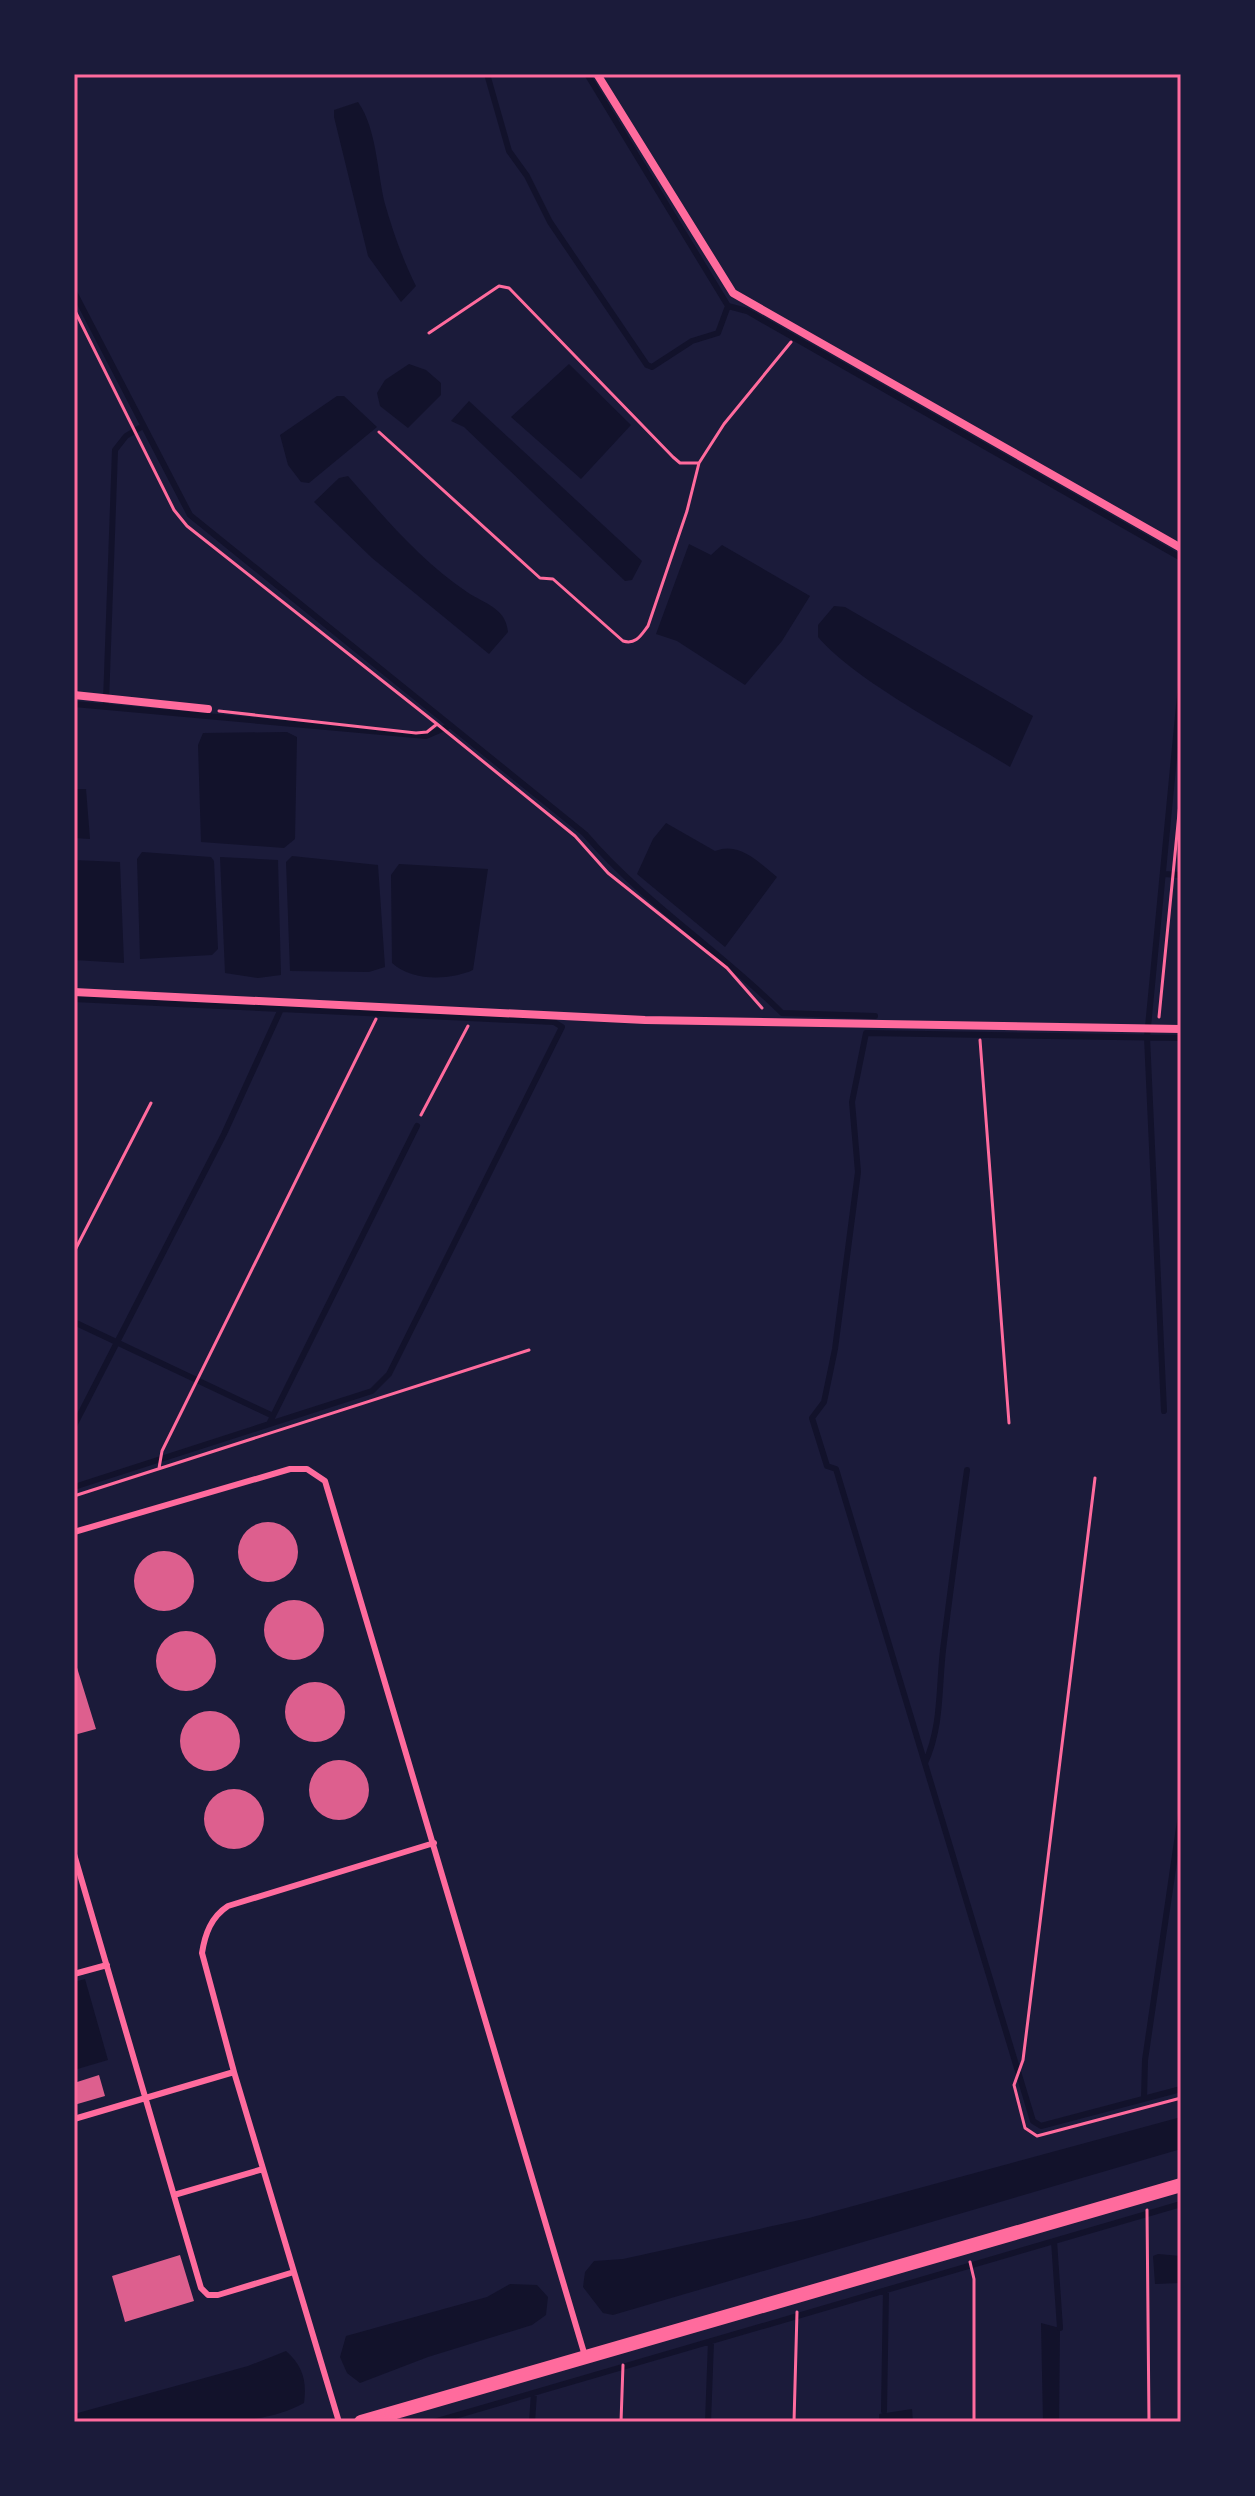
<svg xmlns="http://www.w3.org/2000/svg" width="1255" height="2496" font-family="Lato,sans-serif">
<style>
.water{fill:#12122b}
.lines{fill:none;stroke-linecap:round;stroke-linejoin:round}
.stream{stroke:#12122b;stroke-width:6}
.building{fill:#dd5f8e}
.path{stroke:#ff6b9d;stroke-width:3}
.service{stroke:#ff6b9d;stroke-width:6}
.minor{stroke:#ff6b9d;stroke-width:8}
.tertiary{stroke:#ff6b9d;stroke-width:14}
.neatline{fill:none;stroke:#ff6b9d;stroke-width:3}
</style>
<rect width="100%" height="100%" fill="#1b1b3a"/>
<path class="water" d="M358,102c19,27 19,70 27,102 8,28 18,56 31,82l-15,16 -33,-46 -34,-139v-7z
M409,364l17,6 15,13v12l-33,33 -28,-22 -3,-13 8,-13z
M569,364l62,61 -50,54 -70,-62z
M337,396h7l33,31 -68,56 -8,-1 -13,-17 -8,-30z
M469,401l173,160 -10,19 -7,1 -161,-154 -13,-6z
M348,476c36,41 73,85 119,116 18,12 39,16 41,40l-19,22 -117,-96 -58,-56 25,-24z
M689,544l22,11 11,-10 88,51 -28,45 -37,44 -68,-44 -21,-7z
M834,606l11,1 188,109 -23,51c-54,-34 -152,-84 -192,-130v-12z
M287,732l10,5 -2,102 -11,9 -83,-6 -3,-97 5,-12z
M74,789h12l4,50 -16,-1z
M666,823l49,28c25,-10 43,11 62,26l-52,70 -88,-73 16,-35z
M142,852l69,5 3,4 4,88 -6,6 -72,4 -3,-100z
M292,856l86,9 7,102 -16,5 -79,-1 -4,-109z
M220,857l58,3 3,115 -23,3 -33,-5z
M74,860l46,2 4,101 -50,-3z
M399,864l89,5 -15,101c-22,10 -61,12 -81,-7l-1,-88z
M85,1979l23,81 -34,10v-88z
M1181,2117v32l-568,166 -10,-2 -20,-26 2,-15 9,-11 29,-2 186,-41z
M1158,2254l23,2v27l-26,1 -2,-28z
M510,2284l27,1 11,12 -2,18 -14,10 -104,32 -68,26 -13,-10 -7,-16 6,-21 141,-39z
M1041,2323l19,5 -1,94h-16z
M286,2351c17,15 21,30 18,52 -54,31 -166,19 -230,19v-8l174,-48z
M912,2409l1,13h-34v-8z"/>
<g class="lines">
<path class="stream" d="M487,74l22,77 18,25 23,46 97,143 5,2 40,-26 26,-8 10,-27
M587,74l141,232 19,5 434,247
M74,292l116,223 395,319c58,68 134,116 197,179l93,3
M106,702l9,-252 11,-14 17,-10
M74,704l352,32 21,-9
M1163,874l18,1
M74,999l480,23 8,5 -173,347 -17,17 -298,96
M1181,1038l-315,-5 -14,69 6,70 -23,177 -11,53 -12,16 15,48 9,3 197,652 8,5 140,-37
M74,1322l199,94
M1164,1411l-17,-374 34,-352
M269,1424l148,-298
M74,1426l150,-292 57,-125
M925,1763c18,-39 13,-80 19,-121 7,-57 15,-115 23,-172
M1144,2099l1,-39 36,-246
M1054,2241l6,87
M884,2411l2,-121
M434,2422l747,-218
M532,2422l2,-29
M708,2422l3,-81"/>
</g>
<path class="building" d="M238 1552a30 30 0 1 1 60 0a30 30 0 1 1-60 0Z
M134 1581a30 30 0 1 1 60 0a30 30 0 1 1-60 0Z
M264 1630a30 30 0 1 1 60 0a30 30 0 1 1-60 0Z
M156 1661a30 30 0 1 1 60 0a30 30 0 1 1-60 0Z
M74,1658l22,71 -22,6z
M285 1712a30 30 0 1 1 60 0a30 30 0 1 1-60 0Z
M180 1741a30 30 0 1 1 60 0a30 30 0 1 1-60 0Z
M309 1790a30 30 0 1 1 60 0a30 30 0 1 1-60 0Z
M204 1819a30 30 0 1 1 60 0a30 30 0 1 1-60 0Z
M99,2075l6,21 -31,9v-22z
M180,2255l14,46 -69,21 -13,-46z"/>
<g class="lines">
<path class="path" d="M74,309l100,201 13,16 250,198 -10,8 -11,1 -197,-22
M429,333l70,-47 10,2 164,169 7,6h19
M379,432l161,146 13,1 70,62c13,4 18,-6 25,-15l39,-115 12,-48 25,-39 67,-82
M437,724l138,112 33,37 119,95 35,40
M1159,1017l22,-224
M980,1040l29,383
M421,1115l47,-89
M74,1252l77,-149
M159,1468l3,-17 214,-432
M1095,1478l-72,582 -9,25 11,43 12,8 144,-38
M74,1496l455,-146
M1147,2210l2,212
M970,2262l4,17v143
M621,2422l2,-57
M794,2422l3,-110"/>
<path class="service" d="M74,1532l216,-63h17l18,12 260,875
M74,1854l127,434 7,7h10l76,-23
M74,1974l33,-9
M234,2072l-32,-119c3,-19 9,-36 26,-47l206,-63
M74,2119l160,-47 105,350
M174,2195l89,-26"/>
<path class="minor" d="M597,74l136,219 448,255
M74,695l134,14
M74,992l571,28 536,9"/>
<path class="tertiary" d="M361,2422l820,-237"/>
</g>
<rect width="1255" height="2496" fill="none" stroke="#1b1b3a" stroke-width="152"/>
<rect x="76" y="76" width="1103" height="2344" class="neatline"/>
</svg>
